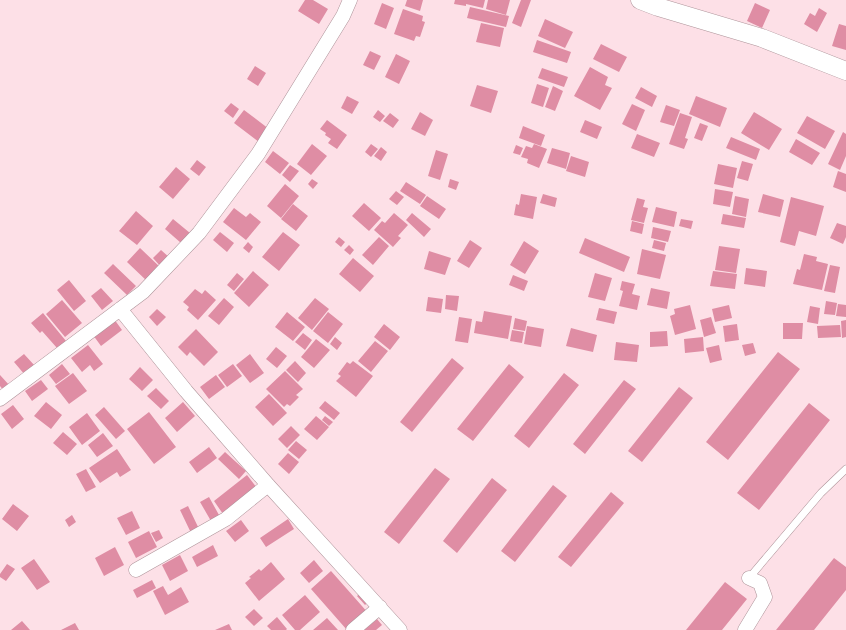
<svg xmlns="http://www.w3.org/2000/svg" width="846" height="630" font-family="Inter,sans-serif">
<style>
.building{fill:#df8da4}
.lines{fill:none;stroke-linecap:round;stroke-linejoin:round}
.service-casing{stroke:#ae949a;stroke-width:8}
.minor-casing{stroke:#ae949a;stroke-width:15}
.tertiary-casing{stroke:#ae949a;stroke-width:19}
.service{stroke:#fff;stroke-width:7}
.minor{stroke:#fff;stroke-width:14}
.tertiary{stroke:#fff;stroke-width:18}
</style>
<rect width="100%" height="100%" fill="#fde0e7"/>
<path class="building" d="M305,0h8l15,9 -9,15 -21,-13z
M407,0h16l-3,11 -15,-5z
M455,0h30l-2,8 -17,-4v2l-12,-2z
M488,0h22l-4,15 -20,-6z
M521,0h10l-10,27 -9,-4z
M382,3l12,5 -8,21 -12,-5z
M755,3l15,7 -8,18 -15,-7z
M470,7l39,9 -3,11 -39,-9z
M819,8l8,5 -10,19 -13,-8 6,-11 5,3z
M403,9l20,7 -1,5 3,1 -5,15 -4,-1 -2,5 -20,-7z
M545,19l28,13 -8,16 -27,-12z
M481,23l23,5 -4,19 -24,-5z
M839,24l7,2v24l-14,-4z
M537,40l34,12 -4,11 -34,-11z
M601,44l26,13 -8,15 -26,-13z
M370,51l11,5 -7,14 -11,-5z
M396,54l14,7 -11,23 -14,-7z
M255,66l11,7 -8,13 -11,-7z
M590,67l18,10 -3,8 7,3 -12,22 -26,-14z
M542,68l26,9 -4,10 -26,-9z
M537,84l12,4 -6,19 -12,-4z
M477,85l21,6 -7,22 -21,-7z
M553,86l10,5 -8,20 -10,-4z
M641,87l16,9 -5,11 -17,-9z
M347,96l12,6 -7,12 -11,-6z
M696,96l31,12 -7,19 -31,-13z
M231,103l8,6 -6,9 -9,-7z
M632,104l13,6 -9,21 -14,-7z
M666,105l14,5 -6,16 -14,-4z
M244,110l25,19 -10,13 -25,-19z
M378,110l7,6 -5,6 -7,-5z
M420,112l13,8 -8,16 -14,-7z
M754,112l28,17 -13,21 -28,-17z
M390,113l9,7 -6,8 -10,-7z
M680,113l12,4 -7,21 3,1 -4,10 -15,-5z
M807,116l28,15 -10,18 -28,-16z
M327,120l20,15 -10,14 -9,-6 3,-4 -6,-4 1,-2 -6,-4z
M585,120l17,7 -5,12 -17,-7z
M700,123l8,3 -6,15 -8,-3z
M523,126l22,9 -4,11 -22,-8z
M843,132l3,2v22l-6,14 -12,-6z
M637,134l23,9 -6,14 -23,-9z
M731,137l29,12 -4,11 -30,-12z
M796,139l24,14 -8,12 -23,-13z
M312,144l15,12 -16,19 -14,-11z
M371,144l7,5 -7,8 -6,-5z
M534,144l13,5 -8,19 -12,-5 1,-4 -7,-2 5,-11 6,2z
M516,145l7,3 -3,7 -7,-2z
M381,147l6,5 -6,9 -7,-5z
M552,148l18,5 -4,16 -19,-6z
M436,150l12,4 -8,26 -12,-4z
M273,151l16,12 -9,11 -15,-12z
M571,156l18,6 -4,15 -19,-6z
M197,160l9,7 -7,9 -9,-7z
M742,161l11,3 -5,17 -11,-3z
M718,164l19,4 -4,20 -19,-4z
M290,165l9,6 -9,11 -8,-7z
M176,167l14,12 -17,20 -14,-12z
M838,171l8,3v18l-13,-5z
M312,179l6,4 -5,6 -5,-5z
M450,179l9,3 -3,8 -8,-3z
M406,182l20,13 -6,9 -20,-13z
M285,184l14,12 -18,22 -14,-12z
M715,189l18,3 -3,15 -17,-3z
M396,191l8,6 -7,8 -8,-6z
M521,194l16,3 -4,22 -19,-4 2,-11 3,1z
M543,194l14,4 -2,9 -15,-4z
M763,194l21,6 -4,17 -22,-5z
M427,196l19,13 -7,10 -19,-13z
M735,196l14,3 -3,18 -14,-3z
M791,197l33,9 -8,30 -17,-5 -4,15 -15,-4z
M637,198l8,2 -2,7 5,1 -4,15 -13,-3z
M364,203l17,15 -12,13 -17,-15z
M293,204l15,12 -12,15 -15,-12z
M656,207l21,5 -3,15 -22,-5z
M234,208l12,9 4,-4 11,9 -15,18 -23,-18z
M136,211l17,15 -16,19 -18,-14z
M394,213l14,12 -10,11 3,2 -8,9 -19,-17 8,-9 3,2z
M412,213l19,16 -7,8 -18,-17z
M723,214l23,4 -2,10 -23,-4z
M173,219l17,14 -9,10 -16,-14z
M681,219l12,2 -2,8 -12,-3z
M632,221l12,3 -2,10 -12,-3z
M837,223l9,3v11l-3,7 -13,-6z
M653,227l18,4 -3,11 -17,-4z
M220,232l14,11 -7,9 -14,-12z
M283,232l17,13 -21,26 -17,-14z
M339,237l6,5 -4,5 -6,-5z
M379,237l10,9 -16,19 -11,-10z
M585,238l45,19 -6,15 -45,-19z
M470,240l12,8 -13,20 -12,-7z
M654,240l12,3 -2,8 -12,-3z
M524,241l15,10 -14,23 -15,-9z
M248,242l5,5 -4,6 -6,-5z
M349,245l5,5 -4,5 -6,-5z
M719,246l21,3 -4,24 -21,-3z
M140,248l21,20 -13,14 -21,-20z
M642,249l24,6 -6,24 -23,-5z
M161,250l9,8 -9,9 -8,-9z
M429,251l22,7 -6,17 -21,-6z
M804,254l13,3 -1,4 12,3 -6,26 -29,-6 4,-15 3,1z
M353,258l21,18 -14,16 -21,-18z
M113,264l23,22 -9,9 -23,-22z
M830,265l10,2 -5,26 -11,-2z
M746,268l21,3 -2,16 -21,-3z
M253,271l16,14 -20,22 -15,-14z
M713,271l24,3 -2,15 -25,-3z
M237,273l7,6 -10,12 -7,-6z
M595,273l17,5 -7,23 -17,-4z
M513,275l15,6 -4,10 -15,-6z
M69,280l17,21 -12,10 -17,-21z
M622,281l13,3 -3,10 8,2 -3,14 -18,-4 4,-15 -3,-1z
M101,288l12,13 -11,9 -11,-14z
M651,288l19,4 -3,17 -20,-4z
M195,289l7,5 3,-4 11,10 -18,20 -11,-10 2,-3 -6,-5z
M446,295l13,1 -2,15 -12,-2z
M428,297l15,2 -2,14 -15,-2z
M224,298l10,9 -15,18 -11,-9z
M315,298l14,11 -17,21 -14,-12z
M62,300l20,23 -17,14 -19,-23z
M826,301l11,2 -2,12 -11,-1z
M838,304l8,1v12l-10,-1z
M690,305l6,24 -21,6 -5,-19 5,-2 -1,-5z
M729,305l3,13 -17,4 -3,-13z
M810,306l10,2 -2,16 -11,-2z
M599,308l18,4 -3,12 -18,-4z
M157,309l9,8 -9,9 -8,-9z
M484,311l28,5 -4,23 -34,-6 2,-12 6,1z
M287,312l18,15 -12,14 -18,-14z
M328,312l15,12 -15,19 -15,-12z
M43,313l23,28 -9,7 -15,-17 -2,2 -9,-10z
M459,317l13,2 -4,24 -13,-2z
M711,317l5,16 -12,4 -4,-17z
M515,318l12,3 -2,10 -12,-2z
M114,319l8,11 -21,16 -8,-11z
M846,320v17l-4,1 -1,-17z
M783,323h20l-1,16h-19z
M384,324l16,13 -10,13 -16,-13z
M737,324l2,16 -14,2 -2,-16z
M840,325l1,12 -23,1 -1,-12z
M527,326l17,3 -3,18 -17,-3z
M571,328l26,7 -4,17 -27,-6z
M196,329l22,23 -14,14 -14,-14 -3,4 -9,-9z
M512,330l12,2 -2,11 -12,-2z
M667,331l1,15 -18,1v-15z
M303,333l9,7 -7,10 -10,-8z
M335,337l7,6 -5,7 -7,-6z
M703,337l1,14 -19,2 -1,-14z
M316,339l14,11 -16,18 -13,-11z
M375,341l13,10 -17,21 -13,-11z
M616,342l23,3 -2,17 -23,-2z
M753,343l3,10 -11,3 -3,-11z
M88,345l15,19 -9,7 -4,-6 -8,7 -11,-14z
M719,345l3,15 -12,3 -4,-15z
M276,347l11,9 -10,12 -11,-9z
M778,352l22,17 -72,91 -22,-18z
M24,354l11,12 -10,9 -11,-13z
M250,354l14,19 -14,10 -14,-18z
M452,358l12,10 -52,64 -12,-10z
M295,361l11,12 -8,9 -12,-12z
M353,361l20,15 -17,21 -20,-16 5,-5 -3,-2 9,-12 3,2z
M62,364l8,10 -14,10 -7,-9z
M233,364l9,12 -15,11 -9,-12z
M509,364l15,13 -51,64 -16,-12z
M140,367l13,13 -11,11 -13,-12z
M285,371l18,18 -7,6 3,2 -9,9 -3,-2 -3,3 -18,-18z
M73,373l14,18 -18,13 -14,-18z
M564,373l15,12 -50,63 -15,-12z
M0,375l10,11 -6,5 -4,-5z
M216,375l9,12 -16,12 -9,-12z
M41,380l7,9 -16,12 -7,-10z
M624,380l12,9 -51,65 -12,-10z
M679,387l14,11 -51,64 -14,-11z
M156,388l13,13 -8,8 -14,-13z
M269,394l18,19 -14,13 -18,-19z
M325,401l15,12 -6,7 -15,-12z
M46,402l16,13 -11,14 -17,-13z
M183,402l12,14 -18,16 -12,-14z
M809,403l21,17 -71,90 -22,-17z
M13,405l11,14 -12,10 -11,-15z
M104,407l21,24 -9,8 -21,-24z
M149,412l27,35 -22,17 -27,-35z
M87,413l13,18 -18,14 -13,-18z
M316,416l13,11 -12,13 -13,-11z
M325,416l8,6 -4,4 -7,-6z
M291,426l9,9 -13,13 -9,-9z
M63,432l14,12 -10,11 -14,-12z
M103,433l10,13 -16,11 -9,-12z
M296,441l11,9 -8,9 -11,-9z
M209,447l8,11 -20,15 -8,-11z
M117,449l14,21 -11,7 -3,-5 -17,11 -11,-15z
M225,452l21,19 -7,8 -21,-20z
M288,453l11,9 -10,12 -11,-10z
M435,468l15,11 -51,65 -15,-12z
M86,469l10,18 -10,5 -10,-18z
M247,475l10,13 -34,26 -9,-13z
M492,478l15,12 -50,63 -14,-12z
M553,485l14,11 -52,66 -14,-11z
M611,492l13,11 -53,64 -13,-10z
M209,497l10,18 -8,6 -11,-19z
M13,504l16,12 -12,15 -15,-12z
M188,506l12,25 -8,4 -12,-25z
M132,511l8,17 -14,7 -9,-17z
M72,515l4,7 -7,5 -4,-7z
M288,519l6,10 -28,18 -6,-9z
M241,520l8,11 -14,11 -9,-11z
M159,530l4,8 -7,4 -5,-9z
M149,531l8,16 -21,11 -8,-16z
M213,545l5,11 -21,11 -5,-10z
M115,547l9,18 -20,11 -9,-18z
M180,555l8,16 -18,10 -8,-16z
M834,558l12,9v23l-32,40h-38z
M34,559l16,23 -13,8 -16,-22z
M314,560l9,11 -14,12 -9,-10z
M271,562l14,17 -26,22 -14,-18 6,-5 -2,-1 10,-8 2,2z
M7,564l8,5 -9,12 -6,-4v-3z
M331,571l38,43 -22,16 -36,-41z
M152,580l4,8 -19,10 -4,-8z
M725,582l22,17 -25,31h-36z
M163,586l5,9 13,-8 8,15 -24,13 -12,-24z
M362,592l8,8 -5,5 -8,-9z
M305,595l15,17 -20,18h-5l-13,-15z
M254,609l9,9 -9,8 -9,-9z
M277,617l10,12 -1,1h-15l-4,-4z
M327,618l11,12h-25z
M377,619l5,6 -6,5h-12z
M22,621l8,9h-19z
M75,623l4,7h-18z
M229,624l3,6h-17z"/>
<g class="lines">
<defs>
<path id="service" d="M749,578l72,-85 25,-24"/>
<path id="minor" d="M120,309l66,82 82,94 132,145
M0,399l143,-107 56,-59 59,-79 85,-138 7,-16
M136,570l90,-51 42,-34
M353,630l27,-23
M745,630l20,-33 -5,-14 -11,-5"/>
<path id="tertiary" d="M640,0l18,7 104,31 84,33"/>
</defs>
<use href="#service" class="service-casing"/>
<use href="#minor" class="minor-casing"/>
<use href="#tertiary" class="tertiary-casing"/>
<use href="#service" class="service"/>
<use href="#minor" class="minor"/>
<use href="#tertiary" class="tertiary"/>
</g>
</svg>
